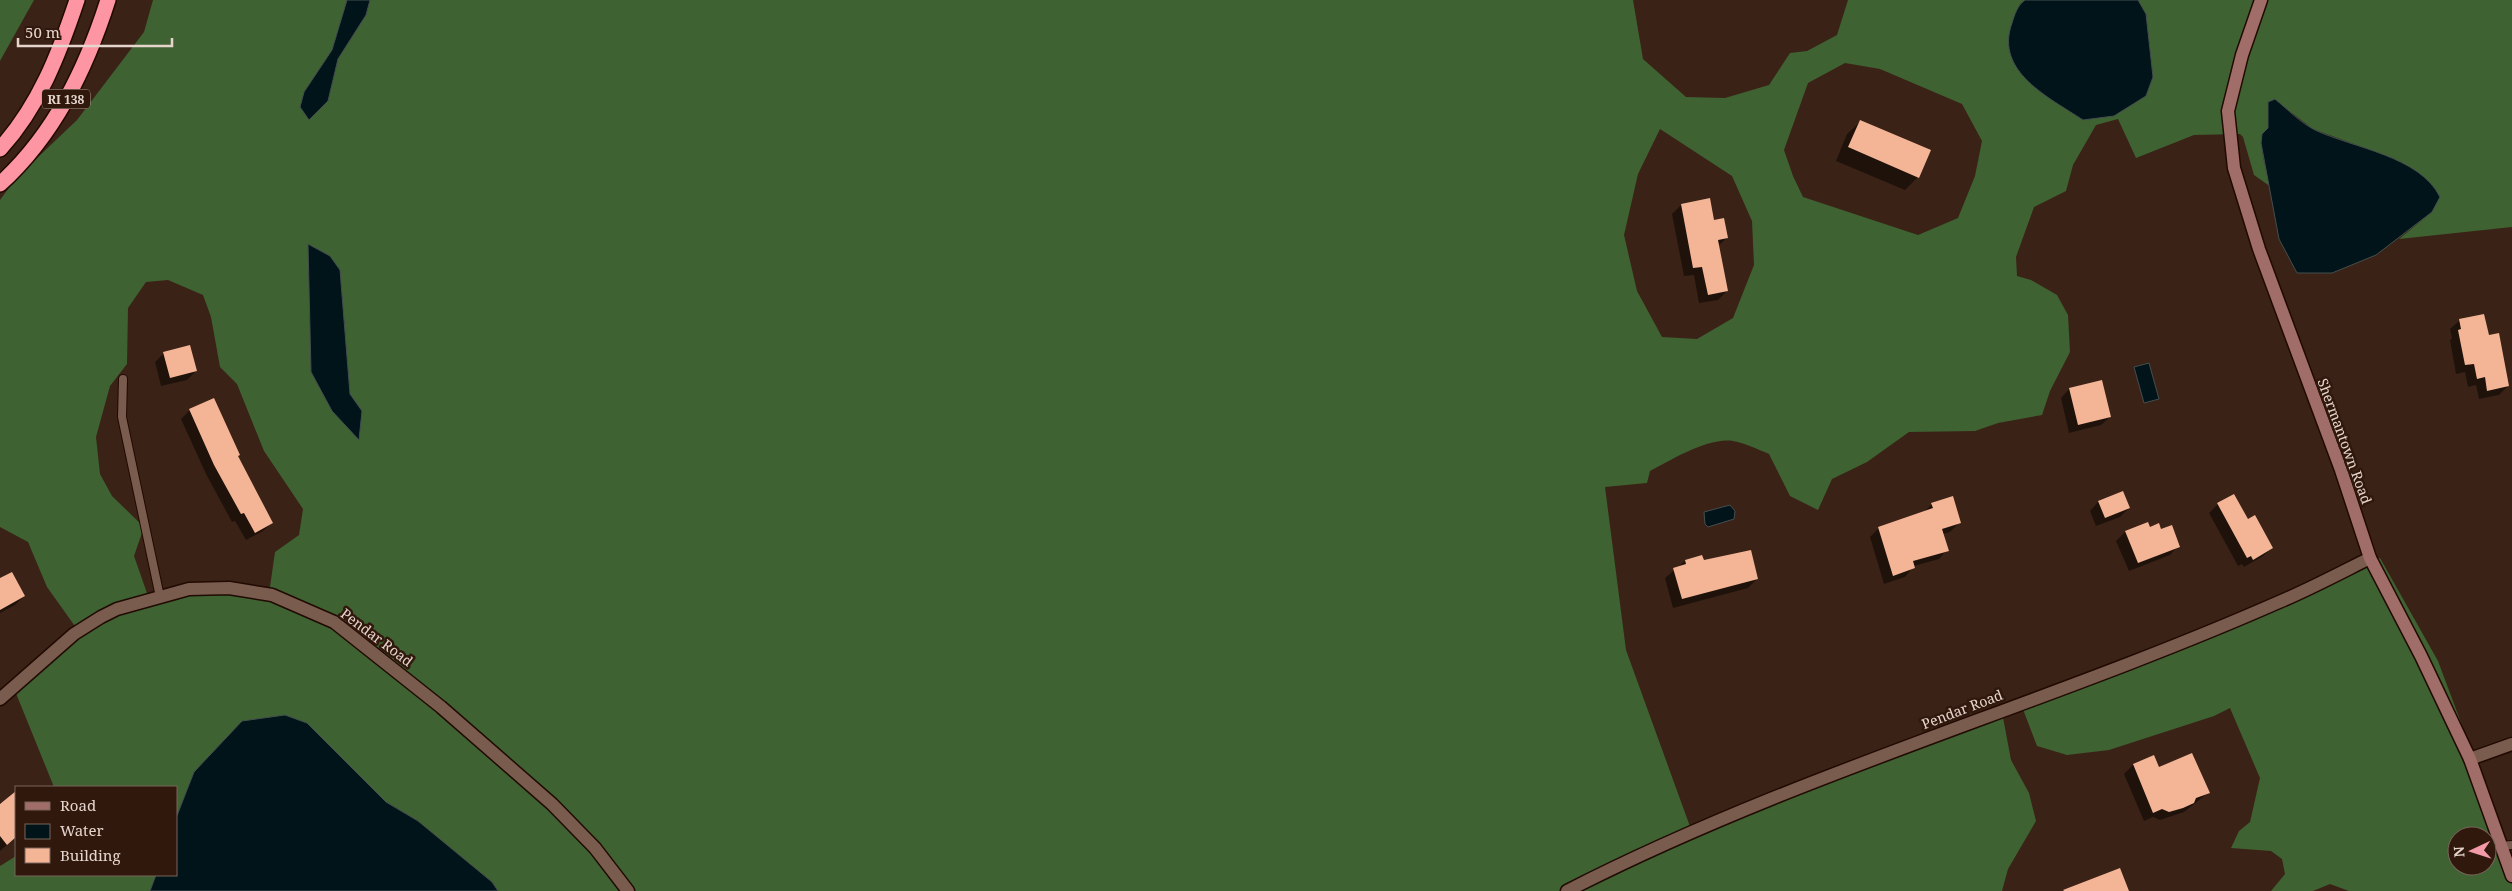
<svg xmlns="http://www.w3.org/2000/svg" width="2512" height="891" font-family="'Noto Serif',serif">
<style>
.forest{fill:#3e6232;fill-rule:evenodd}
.water{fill:#001419;stroke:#454e4f}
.shadow{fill:#0007}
.building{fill:#f4b597}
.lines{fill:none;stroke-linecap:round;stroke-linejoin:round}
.lane-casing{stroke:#210a02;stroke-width:10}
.street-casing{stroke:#210a02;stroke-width:15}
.secondary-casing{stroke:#210a02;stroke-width:15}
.highway-casing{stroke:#210a02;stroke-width:18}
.lane{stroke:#7a5c4f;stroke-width:8}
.street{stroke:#7a5c4f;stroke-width:12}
.secondary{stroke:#a16d68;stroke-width:12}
.highway{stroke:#fd95a3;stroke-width:15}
.labels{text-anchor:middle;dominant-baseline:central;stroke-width:5;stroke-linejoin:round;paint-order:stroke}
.shield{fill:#31180d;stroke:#b09c93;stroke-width:1}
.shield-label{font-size:12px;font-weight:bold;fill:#e6d5cd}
.street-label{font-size:14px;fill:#e6d5cd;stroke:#31180d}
</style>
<rect width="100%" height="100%" fill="#3b2216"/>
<path class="forest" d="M0,0h34l-34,61z
M153,0h194l-15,50 -28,42 24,9 10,-42 28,-44 4,-15h1263l10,59 43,38 39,1 44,-13 21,-32 17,-2 30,-16 11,-35h177l-6,5 127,91 7,-19 -7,-63 -8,-14h374v227l-113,12 33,-27 -37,-53 -82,-30 -38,-29 -7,2v26c-13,15 -1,42 3,59l-17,-12 -11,-38 -3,-3 -46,1 -58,23 -18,-39 -22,6 -23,40 -7,26 -32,16 -18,50 1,19 14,4 26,15 11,20 2,37 -20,39 -8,24 -44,8 -23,8 -66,1 -42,30 -35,17 -14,31 -28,-14 -21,-42c-12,-5 -24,-11 -36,-13 -24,-4 -62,19 -83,30l-3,12 -42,4 21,163 66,182 310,-120 9,48 18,33 7,28 -28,48 -6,22h-1504l-6,-9 -74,-61 -32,-19 -79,-79 -113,49 -18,46v-31h-122l-41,-101 64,-57 -30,-42 -19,-45 -28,-15v-327l16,-22 61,-58 67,-88zM1845,63l35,6 82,35 20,37 -7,35 -17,42 -40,17 -115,-38 -10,-21 -9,-26 24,-67zM1660,129l72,47 20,45 2,44 -21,53 -36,21 -35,-2 -25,-46 -13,-56 14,-61zM308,244l32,26 10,124 -39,-22zM168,280l35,15 8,22 9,50 17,17 27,67 39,58 -4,26 -24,17 -6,42 -66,-5 -55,7 -14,-40 10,-29 -32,-31 -12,-22 -4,-37 14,-51 17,-22 1,-56 18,-26z
M2380,558l58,103 74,198v32h-163l-19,-7 -17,7h-42l14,-17 -3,-15 -11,-8 -40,-3 8,-17 11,-9 10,-44 -30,-70 -16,8 -105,34 -42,5 -30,-9 -16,-42zM2457,836h30v30h-30z
M16,856v19h140l-6,16h-150v-25z"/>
<path class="water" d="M347,0h23l-4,15 -28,44 -10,42 -19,19 -9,-13 4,-15 28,-42z
M2025,0h113l8,14 7,63 -7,19 -32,20 -31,4c-33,-22 -89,-48 -71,-97 3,-9 5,-17 13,-23z
M2275,99c12,10 26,24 40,31 38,18 105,26 125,67l-8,15 -56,43 -44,18h-35l-18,-34 -18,-96 1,-9 6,-6v-26z
M308,244l22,12 10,14 10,124 12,17 -3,29 -27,-29 -21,-39z
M2149,363l10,36 -15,4 -10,-36z
M1730,505l5,6 -1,8 -26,8 -3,-3 -1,-12z
M285,715l22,8 79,79 32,19 74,61 6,9h-348l6,-16h20v-57l18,-46 48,-51z"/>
<path class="shadow" d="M1861,121l57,56 -13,13 -69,-29 11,-27z
M1709,199l4,22 14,17 -9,8 9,45 -9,9 -19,3 -5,-28 -10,1 -12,-62 9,-9z
M2483,316l5,21 20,49 -9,9 -20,4 -3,-14 -8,2 -3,-15 -9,2 -6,-34 2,-2 -2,-9 9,-8z
M164,353l32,18 -9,9 -26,6 -6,-24z
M2069,389l41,28 -9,8 -32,8 -8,-35z
M190,410l46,47 36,66 -9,8 -17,9 -11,-19 -3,1 -26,-48 -25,-55z
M2098,502l31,6 -9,9 -24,9 -6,-15z
M1932,504l27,19 -9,9 -7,2 4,16 -8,9 -25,7 -9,11 -21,7 -14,-47 9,-9 44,-15z
M2218,504l30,17 24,27 -9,8 -19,11 -2,-3 -4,2 -29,-53z
M2147,524l2,5 12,2 17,15 -8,9 -41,16 -13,-30 9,-9z
M1685,561h18l54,18 -9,9 -75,20 -8,-30z
M0,580l24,16 -9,9 -15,8z
M2153,756l5,13 50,24 -24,19 -24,8 -7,-3 -9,4 -20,-47 9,-9z
M16,792v45l-16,14v-49l2,2z"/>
<path class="building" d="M1860,120l71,30 -12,28 -71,-31z
M1710,198l4,22 10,-2 4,20 -10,2 10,51 -20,4 -6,-28 -9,1 -12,-64z
M2484,314l5,21 10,-2 10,53 -22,5 -2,-14 -8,2 -3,-15 -9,1 -7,-35 3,-1 -2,-10z
M190,345l7,26 -27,7 -7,-26z
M2102,380l9,37 -33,8 -9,-37z
M214,398l26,57 -2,1 35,67 -18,10 -11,-20 -3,1 -27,-49 -25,-56z
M2123,491l7,17 -25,10 -7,-17z
M2234,494l14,25 7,-4 18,33 -20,12 -2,-4 -4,2 -30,-55z
M1953,496l8,27 -19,6 7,22 -36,10 2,7 -22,8 -15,-49 55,-19 -2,-5z
M2148,522l2,5 9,-4 2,6 11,-4 8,22 -42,16 -13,-32z
M1751,550l7,29 -76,20 -9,-31 13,-4 -1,-4 17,-5 2,5z
M12,572l13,24 -25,14v-32z
M2192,753l18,40 -14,5 -2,5 -11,5 -14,4 -7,-3 -9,4 -20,-49 21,-9 5,12z
M16,791v46l-9,8 -7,-9v-32z
M2120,868l9,23h-65l-1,-1z"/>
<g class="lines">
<defs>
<path id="lane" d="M123,379l-1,38 38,180
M2501,846l11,-1"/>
<path id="street" d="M0,699l74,-65 27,-17 16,-8 72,-20 40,-1 43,7 62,27 107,85 111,97 43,44 33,43
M2470,759l42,-15
M1567,891c228,-117 478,-186 712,-289 31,-13 61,-29 91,-44"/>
<path id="secondary" d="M2261,0l-19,55 -14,56 6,57 25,81 82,221 29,88 51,98 49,103 42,117"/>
<path id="highway" d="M0,149c39,-43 59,-95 77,-149
M0,184c54,-49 86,-115 108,-184"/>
</defs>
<use href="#lane" class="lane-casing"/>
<use href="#street" class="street-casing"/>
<use href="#secondary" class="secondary-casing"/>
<use href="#highway" class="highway-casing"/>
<use href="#lane" class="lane"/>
<use href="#street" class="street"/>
<use href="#secondary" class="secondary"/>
<use href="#highway" class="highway"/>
</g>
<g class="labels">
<rect class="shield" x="42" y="89.5" width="48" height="19" rx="4"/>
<g class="shield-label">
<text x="66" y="99">RI 138</text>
</g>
<g class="street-label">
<text transform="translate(2345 441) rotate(70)">Shermantown Road</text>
<text transform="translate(377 637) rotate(37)">Pendar Road</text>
<text transform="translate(1962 709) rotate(-21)">Pendar Road</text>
</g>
</g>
<rect x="15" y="786" width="162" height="90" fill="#31180d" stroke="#79645a"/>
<rect x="25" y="802" width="25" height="8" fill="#a16d68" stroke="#79645a"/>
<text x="60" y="811" font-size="15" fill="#e6d5cd">Road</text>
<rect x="25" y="824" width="25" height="15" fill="#001419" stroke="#79645a"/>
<text x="60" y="836" font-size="15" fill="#e6d5cd">Water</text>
<rect x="25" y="848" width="25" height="15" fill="#f4b597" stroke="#79645a"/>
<text x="60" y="861" font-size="15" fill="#e6d5cd">Building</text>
<g transform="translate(2472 851) rotate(266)"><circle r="24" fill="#31180d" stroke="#79645a"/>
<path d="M0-4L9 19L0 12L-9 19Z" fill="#f39aa9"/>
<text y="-8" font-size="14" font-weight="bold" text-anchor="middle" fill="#e6d5cd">N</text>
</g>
<path d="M18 38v8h154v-8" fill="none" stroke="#e6d5cd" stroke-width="2.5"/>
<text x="25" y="38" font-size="15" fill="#e6d5cd" stroke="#31180d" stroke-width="4" paint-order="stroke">50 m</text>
</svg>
